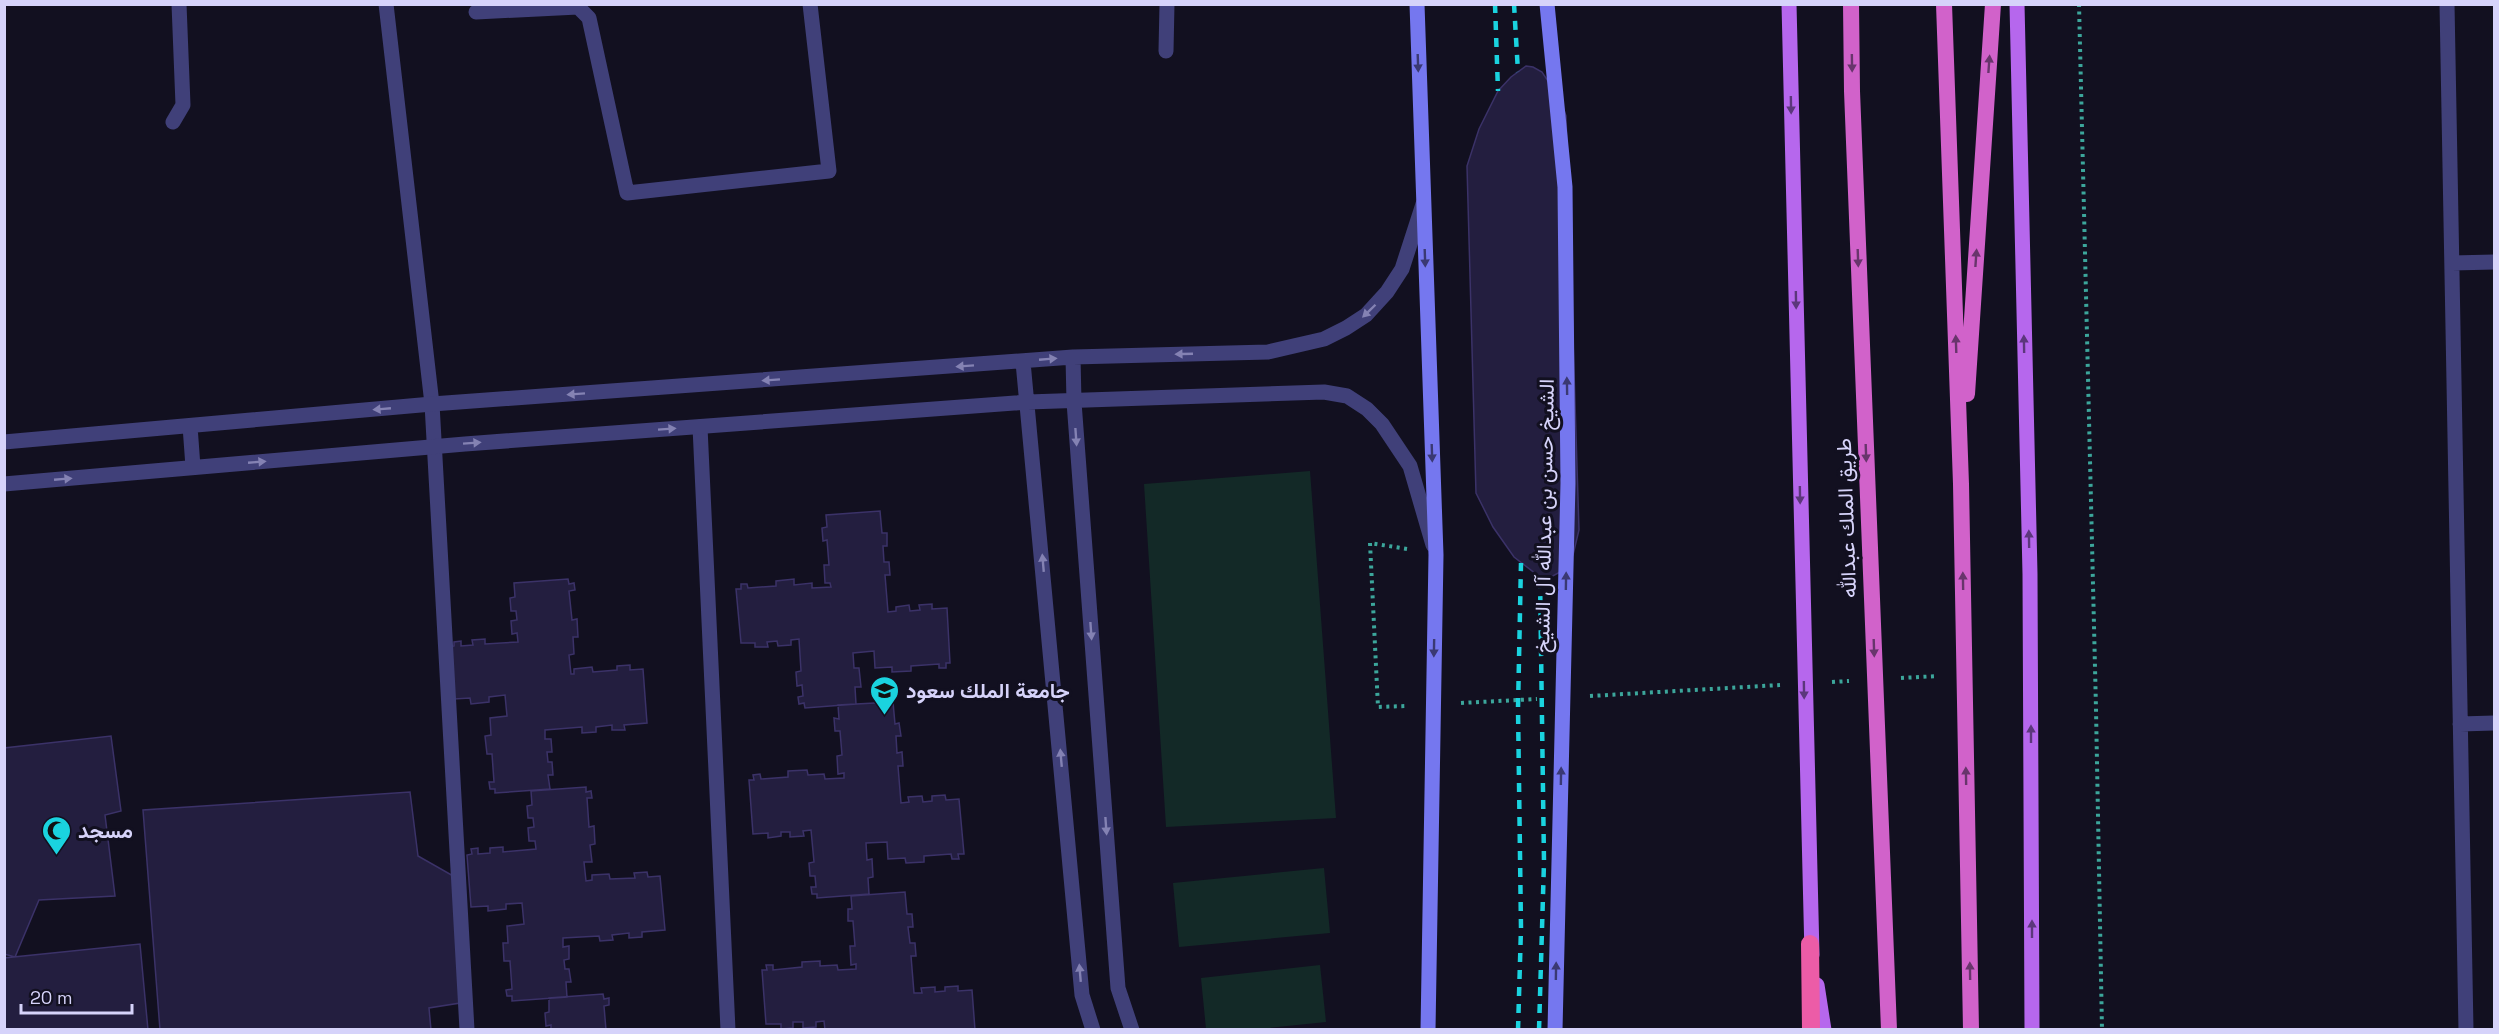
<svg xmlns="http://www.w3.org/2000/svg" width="2499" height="1034" font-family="'Space Grotesk',Vazirmatn,sans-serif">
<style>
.green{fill:#132927}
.building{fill:#231e3f;stroke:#3b3268;stroke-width:1.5}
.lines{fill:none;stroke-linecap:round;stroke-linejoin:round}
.path{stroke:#3ca69b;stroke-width:4;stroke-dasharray:3 4.5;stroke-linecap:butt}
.minor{stroke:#404079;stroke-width:15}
.tertiary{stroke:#404079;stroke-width:15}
.secondary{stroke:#7577ef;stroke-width:15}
.primary{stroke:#b667ed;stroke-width:15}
.trunk{stroke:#d162ca;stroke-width:16}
.motorway{stroke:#ec5ca7;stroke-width:18}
.rail{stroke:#1ad3df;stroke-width:4.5;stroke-dasharray:9 8;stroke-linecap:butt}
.oneway{fill:#3a3973}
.oneway2{fill:#68356c}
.oneway3{fill:#5c377c}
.oneway4{fill:#8482b3}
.labels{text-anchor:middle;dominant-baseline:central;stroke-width:6;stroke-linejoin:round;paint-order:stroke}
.street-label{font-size:21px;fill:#d6d3fa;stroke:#121020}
.poi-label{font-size:21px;font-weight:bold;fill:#d6d3fa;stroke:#121020;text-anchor:start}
</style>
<rect width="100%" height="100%" fill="#121020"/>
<path class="green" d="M1310,471l26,347 -170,9 -22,-343z
M1324,868l6,65 -151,14 -6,-64z
M1320,965l6,57 -67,7h-53l-5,-51z"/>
<path class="building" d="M1526,66l7,1 9,5 18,27 6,17 13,414 -6,25 -9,15 -15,8 -9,-1 -26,-20 -21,-30 -17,-34 -9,-327 12,-37 19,-38 13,-14z
M880,511l2,22h5v13h-4l1,16h5l1,13h-5l3,37 8,-1v-4l13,-2 1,6 10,-1 -1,-5 13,-1v5l15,-1 3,55h-4v5h-7v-4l-28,2v5l-19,1v-5l-17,1 -1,-17 -21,2 1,15h5l2,19h-6l1,17 -51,4 -1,-5 -5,1 -1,-7 5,-1 -1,-11 -5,1 -1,-14 5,-1 -2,-32 -8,1v5l-13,1 -1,-5 -10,1 1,5h-13v-4h-14l-5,-54h5v-5h6l1,4 28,-2v-5l18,-2v6l18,-2v5l19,-1 -1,-4h-5l-1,-18h5l-2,-25 -4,1 -1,-13 5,-1 -1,-12z
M568,579l1,5 5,-1 1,7 -6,1 3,29 5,-1 1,18h-5l1,17 -5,1 2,19h3v-5l18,-2 1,5 24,-2v-4l13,-1v5l13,-1 4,54 -23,2 1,5h-13v-5l-16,2v5l-14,1v-6l-37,3v9h6l1,13h-5l1,10h4l1,13h-5l2,14 -55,4v-4h-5l-1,-7h5l-2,-28h-5l-2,-18 6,-1 -1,-17 17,-2 -2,-21 -16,2v5l-18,2 -1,-6 -16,1 -4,-52 4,-1v-4l7,-1v5l12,-1 -1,-5 13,-1v5l33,-2 -1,-9 -5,1 -1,-13 6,-1 -1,-9h-5l-1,-13 5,-1 -1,-14z
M893,702l2,22 4,-1 2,13h-5l1,17 5,-1 1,14h-5l3,37 8,-1 -1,-5 14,-1 1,6 9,-1v-5l13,-1 1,5 13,-1 5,55h-6l1,5h-7l-1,-5 -27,2v6l-18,1 -1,-5 -17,1 -1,-17 -21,1 1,17 5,-1 1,18 -5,1 1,16 -52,4v-4h-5l-1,-7h5l-1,-11h-5l-1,-13 5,-1 -3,-32 -8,1 1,5 -14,1v-5h-9v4l-13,2v-5l-15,1 -4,-54h5l-1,-5 7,-1 1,5 27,-2v-6l19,-1 1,5 16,-1 1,5 19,-1v-5l-6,1 -1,-18 5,-1 -2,-24h-5l-1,-13 5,1 -1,-14z
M111,736l10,75 -16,4 10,81 -76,4 -24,57 -11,-3v-206z
M586,787v5l5,-1 1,7h-5l2,29 5,-1 1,18 -5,1 2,17h-8l2,19 6,-1v-5l17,-1 1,5 25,-1 -1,-5 13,-1 1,5 12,-1 5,54 -23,2v5l-13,1v-5l-17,2 1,5 -13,1 -1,-5 -36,2v9l6,-1v13l-5,1 1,9h4l2,13h-5l1,15 -55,4v-5h-5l-1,-6 6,-1 -2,-28h-6l-1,-18h5l-1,-17 17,-2 -2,-21 -16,1v5l-18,2v-5l-17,1 -4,-52 5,-1 -1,-5 7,-1v6l12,-1v-5l13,-1v5l33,-3 -1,-8h-6l-1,-13 6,-1 -1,-9h-5l-1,-12 5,-1 -1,-14z
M410,792l8,64 37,21 5,126 -31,5 2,22h-271l-17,-220z
M905,892l2,22h5l1,13h-5l2,16h5l1,13h-5l3,37h8l-1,-5 14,-1v5l10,-1v-4l13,-1v5l14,-1 3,40h-150l-1,-9 -8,1v5l-13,1v-6h-10v6l-12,1v-5h-15l-4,-54h5l-1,-5h7v5l29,-3v-5l18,-1v5l17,-1 1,5 18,-1v-5l-5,1 -1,-19h5l-2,-25h-5v-12h4l-1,-13z
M140,944l8,86h-144v-72z
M603,994l1,5 5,-1v7l-5,1 2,24h-55v-5l-5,1 -1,-13 4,-1v-14z"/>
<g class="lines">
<path class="path" d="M2079,4l17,705 6,321
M1407,549l-37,-6 8,164 30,-1
M1901,678l37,-2
M1832,682l17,-1
M1590,696l190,-11
M1461,703l76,-4"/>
<path class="minor" d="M386,4l46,400 35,626
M2447,4l19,1026
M476,12l102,-5 11,11 38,175 202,-22 -19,-167
M1166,51l1,-47
M173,122l10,-17 -4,-101
M2452,263l42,-1
M700,427l28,603
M2460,724l34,-1"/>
<path class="tertiary" d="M1073,357l1,45 44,586 14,42
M1023,362l59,633 11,35
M190,426l3,41
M4,442l428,-38 641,-47 195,-5 56,-13 22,-11 20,-13 21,-23 15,-23 21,-65
M4,484l461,-40 563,-42 296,-10 23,4 20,13 15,15 28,42 23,79"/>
<path class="secondary" d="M1417,4l19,551 -8,475
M1547,4l18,183 3,296 -13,547"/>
<path class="primary" d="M1789,4l23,951
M2017,4l13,570 2,456
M1817,985l7,45"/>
<path class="trunk" d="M1851,4l1,87 37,939
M1944,4l17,480 10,546
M1967,394l26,-390"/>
<path class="motorway" d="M1810,944l1,86"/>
<path class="rail" d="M1495,4l3,87
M1514,4l4,68
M1518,1030l3,-102 -3,-220 3,-145
M1539,1030l5,-168 -4,-285"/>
</g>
<defs><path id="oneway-solid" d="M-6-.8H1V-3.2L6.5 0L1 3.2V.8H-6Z" transform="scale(1.5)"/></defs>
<g class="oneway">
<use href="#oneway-solid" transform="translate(1418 63) rotate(88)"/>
<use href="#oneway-solid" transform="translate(1425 258) rotate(88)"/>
<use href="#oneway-solid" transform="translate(1567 386) rotate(-91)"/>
<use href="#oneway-solid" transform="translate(1432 453) rotate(88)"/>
<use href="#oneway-solid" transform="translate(1566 581) rotate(-89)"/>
<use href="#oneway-solid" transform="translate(1434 648) rotate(91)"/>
<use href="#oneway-solid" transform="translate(1561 776) rotate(-89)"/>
<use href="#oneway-solid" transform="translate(1556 971) rotate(-89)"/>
</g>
<g class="oneway2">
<use href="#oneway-solid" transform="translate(1852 63) rotate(89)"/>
<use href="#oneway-solid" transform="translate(1989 64) rotate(-86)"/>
<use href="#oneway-solid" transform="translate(1858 258) rotate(88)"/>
<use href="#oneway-solid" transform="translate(1976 258) rotate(-86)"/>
<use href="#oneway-solid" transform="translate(1956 344) rotate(-92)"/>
<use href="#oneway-solid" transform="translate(1866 453) rotate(88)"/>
<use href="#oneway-solid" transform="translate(1963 581) rotate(-91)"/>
<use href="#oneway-solid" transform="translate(1874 648) rotate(88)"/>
<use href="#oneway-solid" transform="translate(1966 776) rotate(-91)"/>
<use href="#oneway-solid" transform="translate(1970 971) rotate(-91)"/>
</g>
<g class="oneway3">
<use href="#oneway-solid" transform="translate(1791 105) rotate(89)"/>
<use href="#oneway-solid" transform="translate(1796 300) rotate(89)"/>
<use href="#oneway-solid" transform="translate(2024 344) rotate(-91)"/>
<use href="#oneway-solid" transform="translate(1800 495) rotate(89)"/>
<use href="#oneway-solid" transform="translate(2029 539) rotate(-91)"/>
<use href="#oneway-solid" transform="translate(1804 690) rotate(89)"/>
<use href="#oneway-solid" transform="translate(2031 734) rotate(-90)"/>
<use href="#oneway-solid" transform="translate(2032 929) rotate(-90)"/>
</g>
<g class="oneway4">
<use href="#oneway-solid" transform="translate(1369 311) rotate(136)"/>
<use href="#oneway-solid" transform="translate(1184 354) rotate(178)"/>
<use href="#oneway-solid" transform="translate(1048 359) rotate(-5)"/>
<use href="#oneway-solid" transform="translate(965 366) rotate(176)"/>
<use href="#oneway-solid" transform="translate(771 380) rotate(176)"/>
<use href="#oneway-solid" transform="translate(576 394) rotate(176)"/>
<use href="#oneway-solid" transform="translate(382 409) rotate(175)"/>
<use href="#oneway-solid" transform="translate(667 429) rotate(-4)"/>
<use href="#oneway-solid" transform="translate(1076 437) rotate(86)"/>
<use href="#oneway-solid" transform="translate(472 443) rotate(-4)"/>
<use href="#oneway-solid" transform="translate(257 462) rotate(-5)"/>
<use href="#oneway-solid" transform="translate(63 479) rotate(-5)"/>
<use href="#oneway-solid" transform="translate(1043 563) rotate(-95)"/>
<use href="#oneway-solid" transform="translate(1091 631) rotate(86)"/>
<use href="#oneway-solid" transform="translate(1061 758) rotate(-95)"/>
<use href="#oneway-solid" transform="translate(1106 826) rotate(86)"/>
<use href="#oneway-solid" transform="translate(1080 973) rotate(-95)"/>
</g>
<defs>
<symbol id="university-pin" viewBox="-11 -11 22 30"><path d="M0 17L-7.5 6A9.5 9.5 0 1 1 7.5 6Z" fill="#1ad3df" stroke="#121020"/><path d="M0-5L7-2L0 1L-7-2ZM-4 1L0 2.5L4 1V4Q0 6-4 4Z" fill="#111"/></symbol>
<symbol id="mosque-pin" viewBox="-11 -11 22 30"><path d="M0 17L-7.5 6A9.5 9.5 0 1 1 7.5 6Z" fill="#1ad3df" stroke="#121020"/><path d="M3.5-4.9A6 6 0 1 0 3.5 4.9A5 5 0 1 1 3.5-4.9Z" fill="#111"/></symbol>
</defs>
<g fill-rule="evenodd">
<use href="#university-pin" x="868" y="674" width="33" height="45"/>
<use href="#mosque-pin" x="40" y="814" width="33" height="45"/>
</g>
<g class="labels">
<g class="street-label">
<text transform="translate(1544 516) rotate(-89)">الشيخ حسن بن عبدالله آل الشيخ</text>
<text transform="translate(1846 518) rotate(-92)">طريق الملك عبدالله</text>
</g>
<g class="poi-label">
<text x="906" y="690">جامعة الملك سعود</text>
<text x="78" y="830">مسجد</text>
</g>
</g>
<rect width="2499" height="1034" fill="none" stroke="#d6d3fa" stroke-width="12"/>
<path d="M21 1004v9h111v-9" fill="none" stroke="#d6d3fa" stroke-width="3"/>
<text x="30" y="1004" font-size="18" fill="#d6d3fa" stroke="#121020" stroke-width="4.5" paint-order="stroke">20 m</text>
</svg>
